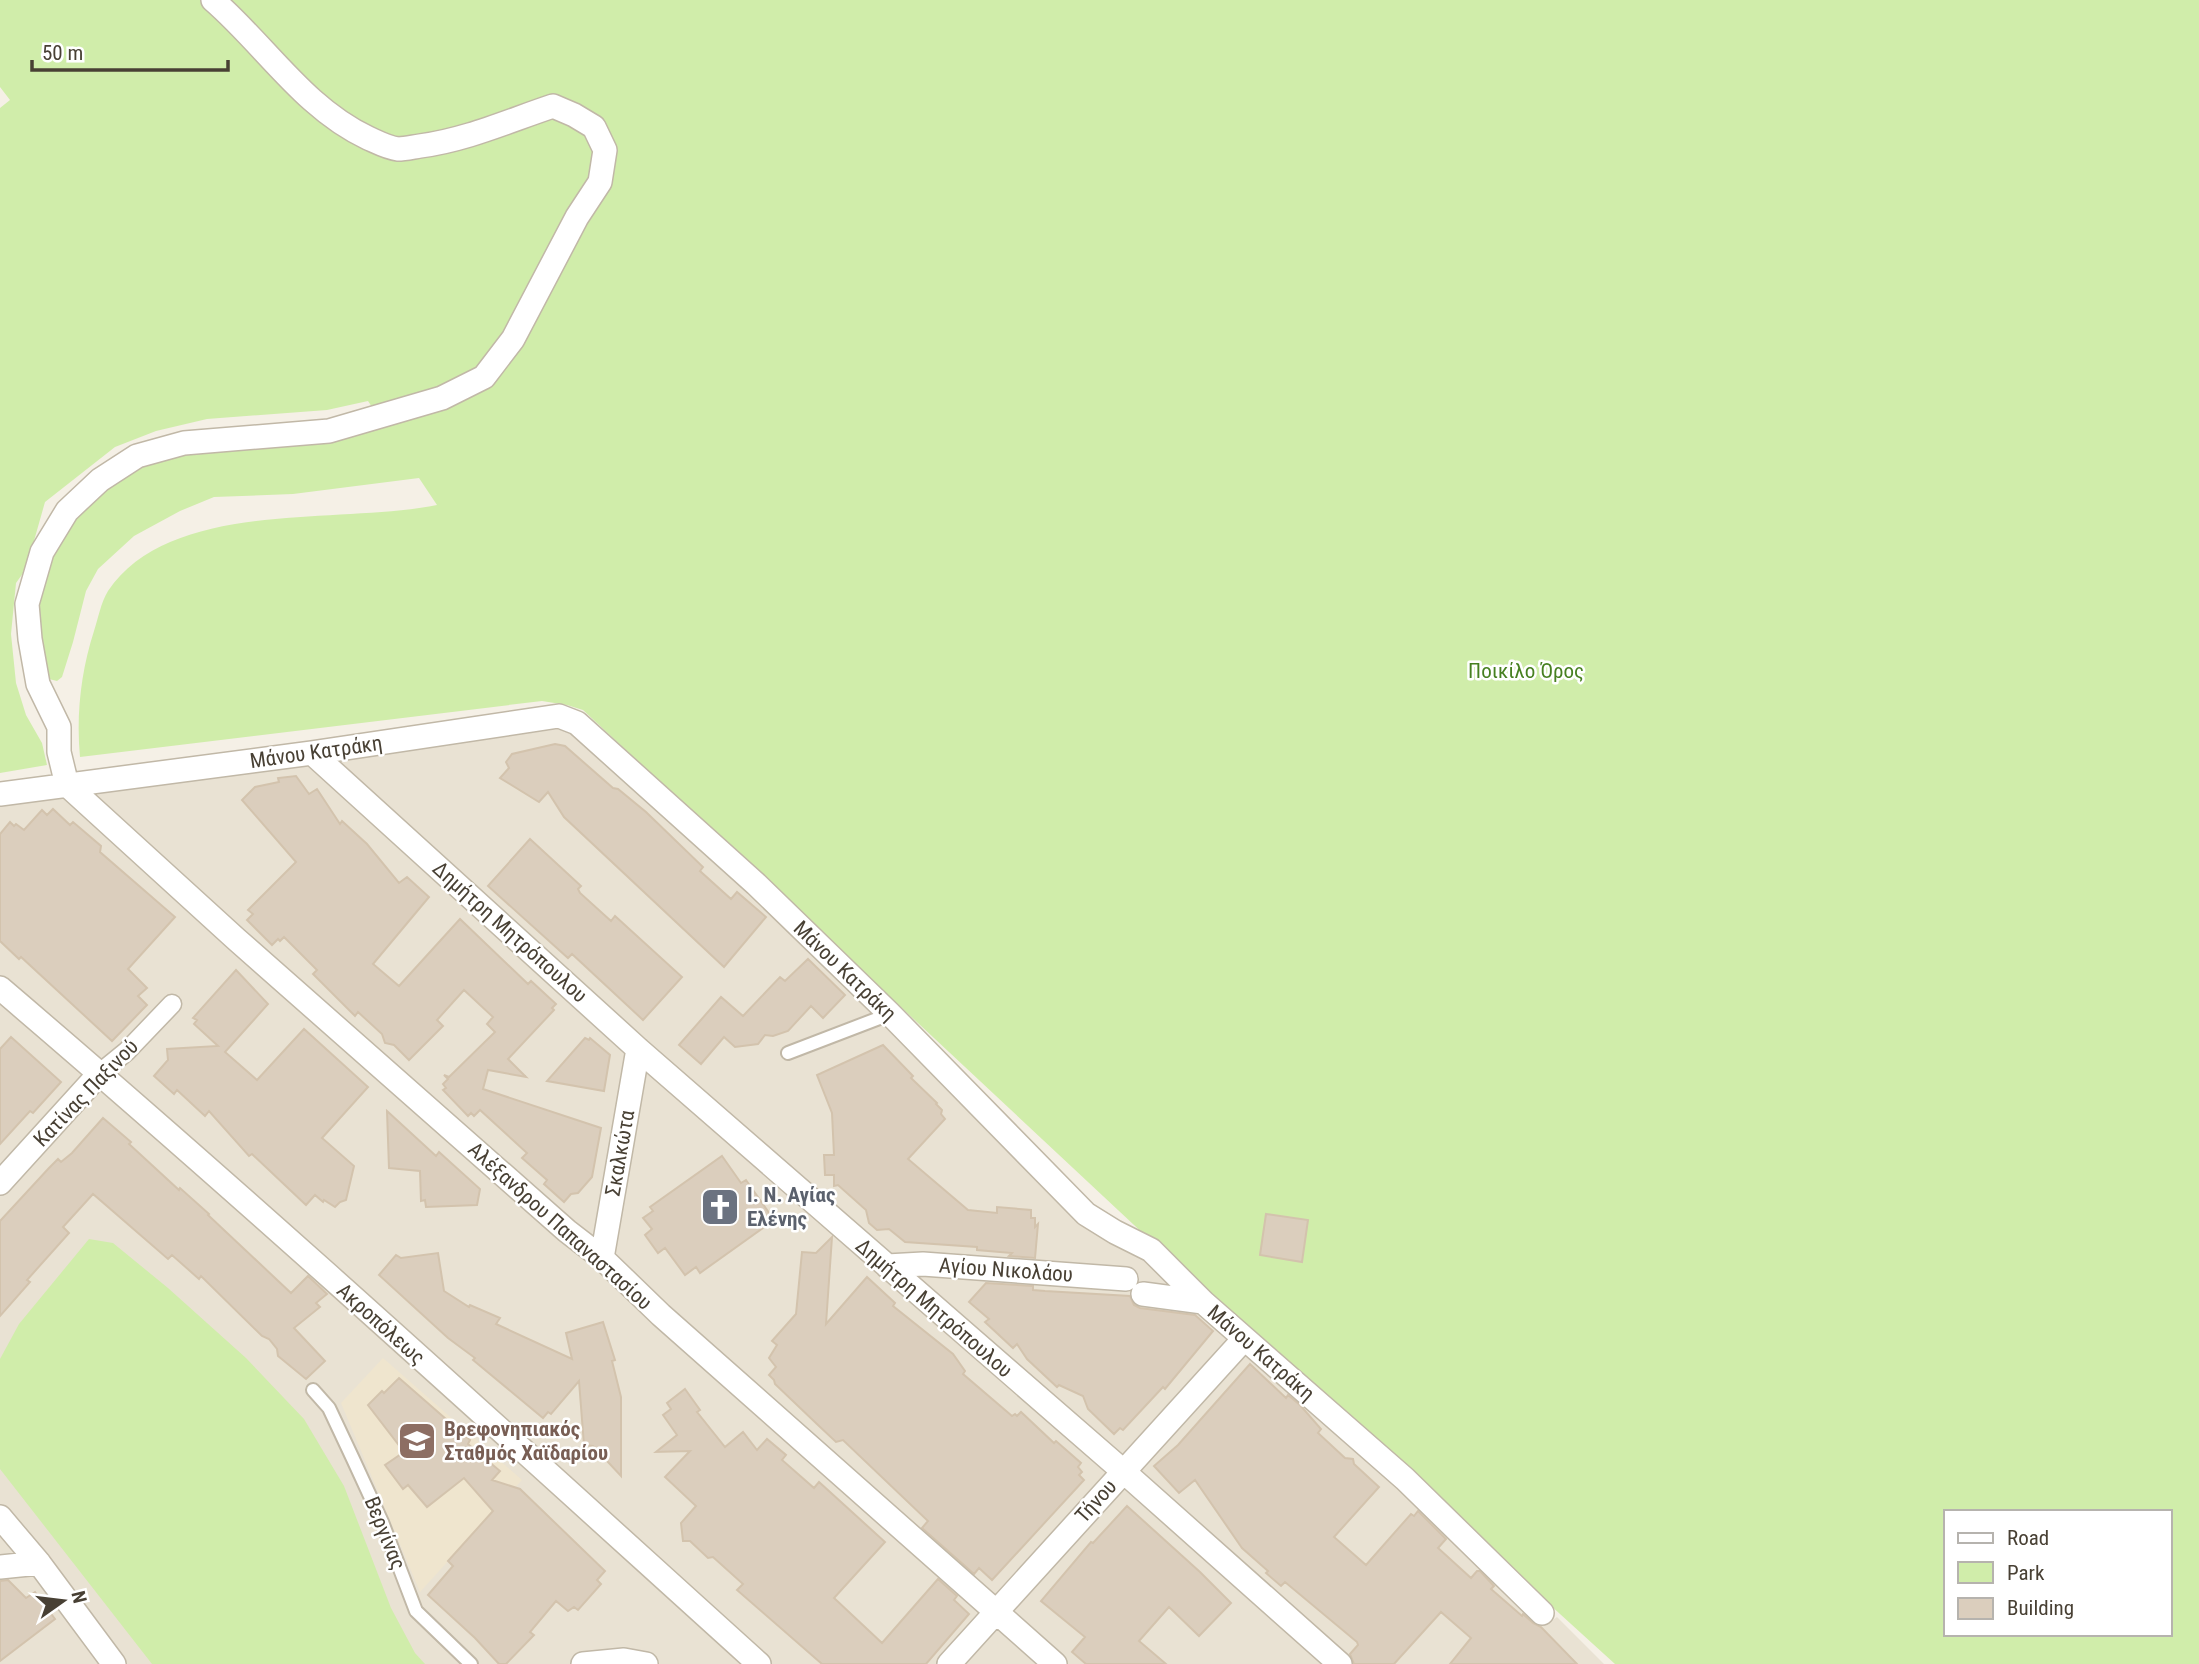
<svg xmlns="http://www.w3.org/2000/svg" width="2199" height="1664" font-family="'Roboto Condensed',sans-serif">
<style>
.residential{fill:#e9e2d3}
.education{fill:#efe5ce}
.green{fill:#d0edaa;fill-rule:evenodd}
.building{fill:#dbcebd;stroke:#d3c3ad;stroke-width:2}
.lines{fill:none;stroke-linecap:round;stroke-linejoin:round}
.service-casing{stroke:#c1b8a7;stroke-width:16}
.pedestrian-casing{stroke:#c1b8a7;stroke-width:21}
.minor-casing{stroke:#c1b8a7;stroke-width:26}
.service{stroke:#fff;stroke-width:12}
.pedestrian{stroke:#fff;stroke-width:18}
.minor{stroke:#fff;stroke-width:23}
.labels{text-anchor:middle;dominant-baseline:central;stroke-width:5;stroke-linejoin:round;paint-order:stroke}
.park-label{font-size:21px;fill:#478021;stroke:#fff}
.street-label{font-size:21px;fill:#484034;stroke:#fff}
.worship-label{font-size:21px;font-weight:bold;fill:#5b616d;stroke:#fff;text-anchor:start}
.education-label{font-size:21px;font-weight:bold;fill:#785e54;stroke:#fff;text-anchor:start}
</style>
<rect width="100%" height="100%" fill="#f5f0e6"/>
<path class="residential" d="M568,728l204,180 319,314 59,33 355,328 42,41 10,-7 47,47h-1604v-860z"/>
<path class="education" d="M383,1358l139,122 -102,112 -79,-189z"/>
<path class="green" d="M0,0h2199v1664h-584l-405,-368 -627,-586 -16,-5 -25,-4 -462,56c-4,-42 1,-86 14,-126 4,-12 7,-29 14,-40 63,-93 232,-66 329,-86l-18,-27 -126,16 -79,3 -34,14 -46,25 -36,33 -12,22 -13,51 -11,35 -5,4 -8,-2 -10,-30 -3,-47 11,-49 25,-39 71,-53 239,-39 -14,-21 -41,9 -120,9 -51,12 -41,16 -70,55 -19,67 -10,14 -5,51 5,49 10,32 16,28 5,22 -47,8v-665l10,-8 -10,-13zM1945,1512h224v122h-224z
M89,1239l24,4 55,45 78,70 58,61 40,67 47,122 24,45 10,11h-273l-152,-195v-110l19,-35z"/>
<path class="building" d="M555,744l10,2 48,42 5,1 28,23 57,55 -3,4 31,28 6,-7 29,25 -42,50 -160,-150 -16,-25 -9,10 -39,-24 9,-10 -3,-6 6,-8z
M296,776l13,18 8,-5 23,35 2,-3 25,23 32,39 8,-6 22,20 -56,67 26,22 61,-67 68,65 3,-3 25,23 -4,4 2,2 -46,49 18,18 -38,-7 -5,19 118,39 -9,49 -14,16 -7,1 -7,8 -20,-18 3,-4 -25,-22 5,-5 -47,-43 -6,6 -3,-3 -3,3 -25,-26 3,-2 -3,-4 5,-5 -4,-4 5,2 46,-45 -8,-8 6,-7 -29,-27 -27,30 6,6 -34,34 -15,-15 -9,-2 -3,-9 -24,-22 -3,4 -42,-42 4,-4 -33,-33 -4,4 -2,-2 -6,6 -25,-25 6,-6 -5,-4 48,-48 -54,-62 13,-13 24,-5 -1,-4z
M53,809l17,16 3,-3 28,24 -1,6 75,65 -47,52 19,19 -9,8 9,9 -35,36 -91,-84 -2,2 -19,-18v-107l10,-12 4,4 2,-2 8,6 18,-20 5,5z
M530,839l51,47 -3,3 2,4 31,28 4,-5 67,61 -39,43 -71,-66 -4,4 -80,-72z
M808,959l37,36 -22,23 -12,-12 -23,25 -15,5 -8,-1 -7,9 -23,3 -11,-10 -23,27 -22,-19 42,-48 22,19 37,-39 5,4z
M236,970l32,34 -43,48 32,28 47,-51 64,58 -46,51 32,28 -8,34 -6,2 -5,5 -11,-7 -1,2 -8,-7 -9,10 -54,-51 -3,2 -40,-45 -4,5 -28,-26 -3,4 -20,-18 14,-16 -1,-11 51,-3 -24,-22 3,-4 -4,-2z
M11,1037l50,45 -28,31 -3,-2 -30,33v-95z
M585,1038l4,2 1,-2 20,17 -6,36 -57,-10z
M883,1045l30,31 -2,2 26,25 -1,1 6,6 -1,4 4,5 -37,40 60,51 29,3v-6l34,3v8h4v9l3,-3 -3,34 -26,-2 3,-3 -35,-3v-3l-72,-5 -16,-13 -12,1 -8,-7 -3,-13 -28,-25 -4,1v-11h-9l-1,-20h10l-2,-42 -15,-38z
M387,1111l49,45 3,-4 41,37 -3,16 -51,2 -1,-7 -4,1 -1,-30 -31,-3z
M103,1118l28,24 -2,2 50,46 1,-2 29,26 -1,1 83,78 17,-17 19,18 -11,9 4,4 -26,21 31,33 -19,18 -28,-23 -1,-7 -8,-10 -7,-3 -61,-60 -2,3 -27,-24 -4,4 -75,-65 -30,33 6,6 -42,47 3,2 -30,34v-95l49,-53 9,-9 3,3 11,-9z
M722,1156l19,27 5,-3 28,40 -74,53 -4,-6 -11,8 -20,-27 -7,5 -13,-18 7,-6 -9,-11 10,-7 -3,-4z
M1266,1214l42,6 -6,42 -42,-7z
M832,1237l-6,87 41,-47 28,26 -2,3 60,48 12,17 -2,3 49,42 3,-2 2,2 4,-4 33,31 2,-2 25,22 -3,4 4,5 -3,3 5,5 -92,100 -13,-12 -5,6 -52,-46 6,-7 -85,-81 -7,2 -18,-17 -43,-41 -1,-4 -5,-5 7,-8 -7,-9 8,-13 -5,-4 24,-27 6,-62 14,1z
M438,1253l6,38 25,16 1,-2 30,13 -4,6 76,35 -6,-26 37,-11 12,38 -3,1 9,36v79l-28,-30 -9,-1 -5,-64 -28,33 -3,-2 -5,6 -70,-58 2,-2 -27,-20 -69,-63 17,-20 5,3z
M986,1283l47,3v4l12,1 85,5 4,9 6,3 55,7 18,16 -48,58 -2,-2 -40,43 -3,-2 -6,6 -26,-25 -5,-13 -24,-11 -2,2 -30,-28 -10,-15 -4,4 -28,-26 4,-3 -20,-17z
M1250,1364l36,34 2,-3 12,10 21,24 -3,4 27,25 8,1 1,5 25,23 -45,50 32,28 45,-51 3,2 4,-5 28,28 -8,9 33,30 6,-7h3l14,15 -3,3 31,27 1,-2 10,9 8,4 36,37h-127l21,-26 -30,-26 -47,52h-40l-4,-10 8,-9 -1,-3 -72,-60 -4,4 -15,-13 2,-2 -26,-23 -47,-68 -16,13 -25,-27 24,-21z
M399,1378l71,62 -2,4 32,27 -8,9 28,9 85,82 -8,9 4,4 -23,26 -4,-3 -6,4 -12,-10 -26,31 4,3 -28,29h-7l-24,-26 -47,-43 25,-29 -5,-5 45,-50 -29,-33 -37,29 -19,-22 -5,4 -18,-24 19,-13 -36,-47 14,-14 2,2z
M685,1389l15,21 -3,2 28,35 18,-15 14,18 10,-11 19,16 -4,5 32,28 5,-6 66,60 -51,56 48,45 56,-64 19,17 -3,4 15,14 -43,50h-104l-85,-74 6,-6 -30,-27 -5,1 -18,-17h-7l-2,-18 15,-17 -31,-29 25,-26 -34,1 21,-17 -14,-20 8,-6 -4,-6z
M1127,1506l73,66 31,31 -32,33 -30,-29 -30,34 27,23h-80l-14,-12 13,-15 -44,-36 50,-59 2,1z
M8,1580l18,18 9,-6 20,27 -55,42v-80z"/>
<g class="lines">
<defs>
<path id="service" d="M788,1053l102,-39
M313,1390l16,18 24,51 29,63 34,89 55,53"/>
<path id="pedestrian" d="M100,1073l27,-22 45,-47"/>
<path id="minor" d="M213,0c52,45 91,108 155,138 9,4 20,10 30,11 7,0 15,-2 22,-3 46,-6 88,-25 133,-40l21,9 20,12 11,23 -5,32 -23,35 -64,122 -29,38 -42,21 -113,33 -145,12 -47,13 -37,24 -33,31 -25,41 -15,52 3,35 8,45 21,43v25l8,33 169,154 331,292 35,27 59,57 394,349
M312,753l326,296 485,422 217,193
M0,794l312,-41 247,-37 18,7 179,161 134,130 196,200 29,18 36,18 52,52 202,177 137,134
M0,988c258,220 508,449 759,676
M0,1183l100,-110
M602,1258l36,-209
M887,1266l36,-2 203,15
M1143,1294l60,8
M0,1517l39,46 75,101
M0,1567l39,-4
M583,1664l41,-4 22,4
M949,1664l295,-325"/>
</defs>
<use href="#service" class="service-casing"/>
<use href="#pedestrian" class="pedestrian-casing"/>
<use href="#minor" class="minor-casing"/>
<use href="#service" class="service"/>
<use href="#pedestrian" class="pedestrian"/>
<use href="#minor" class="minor"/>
</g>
<defs>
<symbol id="church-square" viewBox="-11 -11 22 22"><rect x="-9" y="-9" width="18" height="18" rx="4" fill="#6b7280" stroke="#fff"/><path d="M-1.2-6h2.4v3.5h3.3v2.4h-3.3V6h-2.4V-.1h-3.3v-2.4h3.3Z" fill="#fff"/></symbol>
<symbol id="school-square" viewBox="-11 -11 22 22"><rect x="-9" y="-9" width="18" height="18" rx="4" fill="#8d6e63" stroke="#fff"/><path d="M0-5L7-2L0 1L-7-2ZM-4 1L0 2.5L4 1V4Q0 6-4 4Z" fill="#fff"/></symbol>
</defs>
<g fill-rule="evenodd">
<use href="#church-square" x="698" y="1185" width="44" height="44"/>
<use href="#school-square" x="395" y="1419" width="44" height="44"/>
</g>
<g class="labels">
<g class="park-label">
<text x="1526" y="671">Ποικίλο Όρος</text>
</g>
<g class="street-label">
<text transform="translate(316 752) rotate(-8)">Μάνου Κατράκη</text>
<text transform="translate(510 932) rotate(42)">Δημήτρη Μητρόπουλου</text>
<text transform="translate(845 971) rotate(44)">Μάνου Κατράκη</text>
<text transform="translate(86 1093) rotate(-46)">Κατίνας Παξινού</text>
<text transform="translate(620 1153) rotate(-80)">Σκαλκώτα</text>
<text transform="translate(560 1226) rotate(42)">Αλέξανδρου Παπαναστασίου</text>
<text transform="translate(1006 1270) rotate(4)">Αγίου Νικολάου</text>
<text transform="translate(934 1308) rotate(41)">Δημήτρη Μητρόπουλου</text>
<text transform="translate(381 1324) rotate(42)">Ακροπόλεως</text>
<text transform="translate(1261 1353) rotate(41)">Μάνου Κατράκη</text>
<text transform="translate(1096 1501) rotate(-48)">Τήνου</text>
<text transform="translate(385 1533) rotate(68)">Βεργίνας</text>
</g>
<g class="worship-label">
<text x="747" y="1195">Ι. Ν. Αγίας<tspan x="747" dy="24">Ελένης</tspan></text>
</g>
<g class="education-label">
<text x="444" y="1429">Βρεφονηπιακός<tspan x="444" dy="24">Σταθμός Χαϊδαρίου</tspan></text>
</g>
</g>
<rect x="1944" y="1510" width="228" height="126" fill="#ffffff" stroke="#b6b3ae" stroke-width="2"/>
<rect x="1958" y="1533" width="35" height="10" fill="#ffffff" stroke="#b6b3ae" stroke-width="2"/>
<text x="2007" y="1545" font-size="21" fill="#484034">Road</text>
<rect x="1958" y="1562" width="35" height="21" fill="#d0edaa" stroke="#b6b3ae" stroke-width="2"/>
<text x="2007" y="1580" font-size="21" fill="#484034">Park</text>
<rect x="1958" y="1598" width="35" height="21" fill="#dbcebd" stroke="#b6b3ae" stroke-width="2"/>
<text x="2007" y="1615" font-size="21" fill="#484034">Building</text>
<g transform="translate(63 1601) rotate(76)" stroke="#ffffff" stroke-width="5" paint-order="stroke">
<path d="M0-5L12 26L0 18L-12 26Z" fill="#484034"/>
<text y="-10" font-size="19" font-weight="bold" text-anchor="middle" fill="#484034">N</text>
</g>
<path d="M32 60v10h196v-10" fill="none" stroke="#484034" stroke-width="3.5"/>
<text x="42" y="60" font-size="21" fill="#484034" stroke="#ffffff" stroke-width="5" paint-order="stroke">50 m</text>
</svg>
